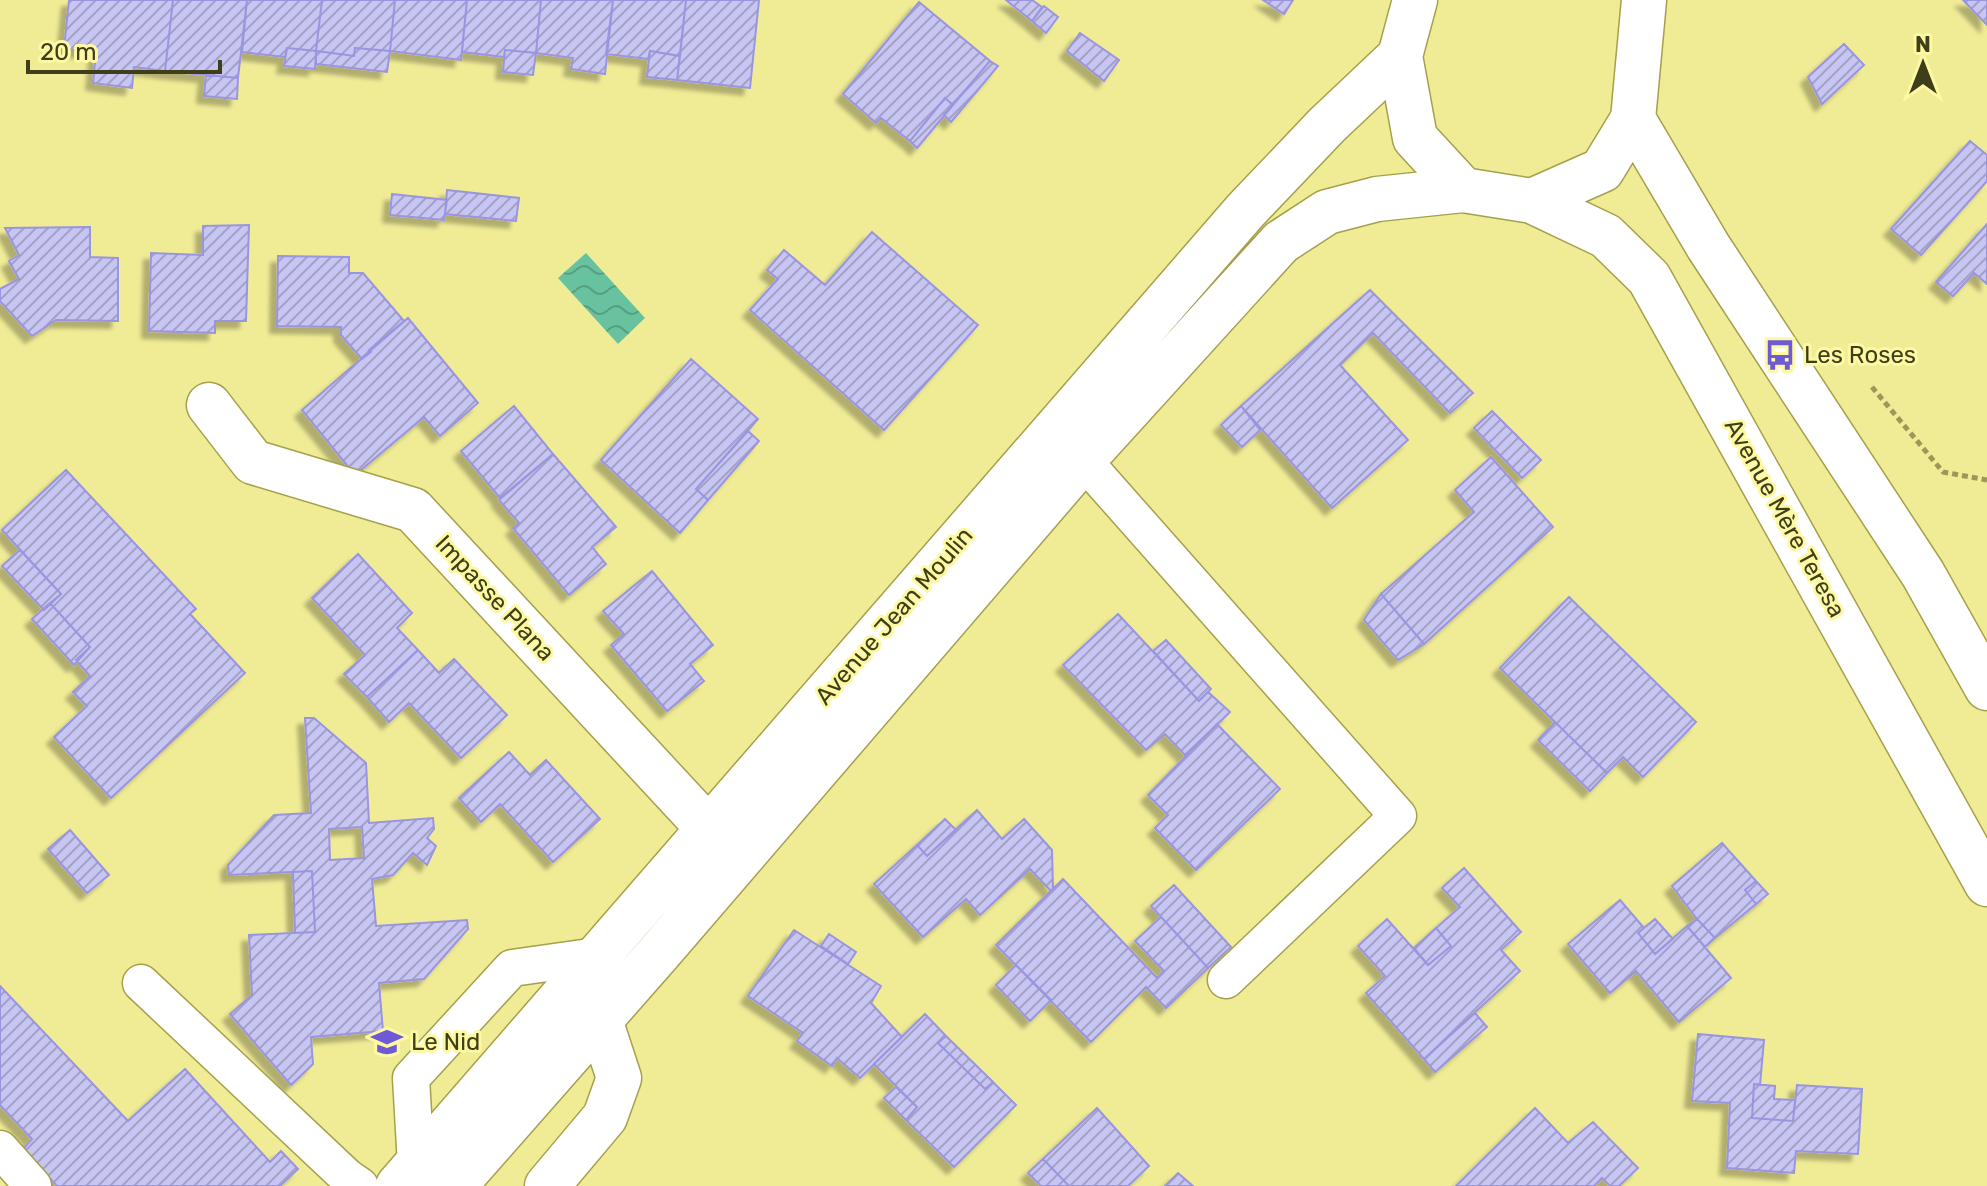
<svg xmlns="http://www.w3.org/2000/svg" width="1987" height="1186" font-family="Rubik,sans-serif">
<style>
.water{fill:url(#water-waves)}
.building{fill:url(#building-hatch);stroke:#9a95df;stroke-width:2;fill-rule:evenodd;filter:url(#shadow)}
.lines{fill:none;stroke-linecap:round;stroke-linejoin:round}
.lane-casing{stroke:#a5a04b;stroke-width:39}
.street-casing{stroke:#a5a04b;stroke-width:47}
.secondary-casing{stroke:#a5a04b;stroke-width:47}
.path{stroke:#9b985a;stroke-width:5;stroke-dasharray:6 4;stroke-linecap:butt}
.lane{stroke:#fff;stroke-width:36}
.street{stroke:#fff;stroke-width:44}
.secondary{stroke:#fff;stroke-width:44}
.labels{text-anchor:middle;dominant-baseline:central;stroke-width:6;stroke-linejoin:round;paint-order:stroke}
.poi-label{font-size:24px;fill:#3f3e1a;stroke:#fdf9a2;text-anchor:start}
.street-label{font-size:24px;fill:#3f3e1a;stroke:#fdf9a2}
</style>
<defs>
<pattern id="water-waves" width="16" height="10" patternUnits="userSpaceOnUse" patternTransform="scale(2)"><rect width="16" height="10" fill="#68c29f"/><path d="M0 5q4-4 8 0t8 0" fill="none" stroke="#579f81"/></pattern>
<pattern id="building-hatch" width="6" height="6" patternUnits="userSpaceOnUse" patternTransform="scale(2)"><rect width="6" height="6" fill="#c7c5f4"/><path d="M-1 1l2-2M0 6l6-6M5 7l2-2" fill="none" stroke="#a3a1c5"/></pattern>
<filter id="shadow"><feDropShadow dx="-7" dy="7" stdDeviation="2" flood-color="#0004"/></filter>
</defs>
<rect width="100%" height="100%" fill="#f0ec96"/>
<path class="water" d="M586,253l59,65 -27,26 -60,-66z"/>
<path class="building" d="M69,0h104l-8,71 -31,-4 -2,21 -39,-5 3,-31 -32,-3z
M173,0h74l-9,78 -73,-7z
M247,0h75l-6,51 -29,-3 -2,9 -43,-5z
M322,0h73l-5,51 -35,-3 -1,8 -38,-5z
M395,0h72l-6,60 -71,-9z
M467,0h74l-5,53 -31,-3 -1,7 -42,-5z
M541,0h72l-8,74 -34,-5 2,-11 -37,-5z
M613,0h73l-6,56 -30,-5 -2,8 -42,-5z
M686,0h73l-9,88 -73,-8z
M1006,0h26l10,7 -10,14z
M1263,0h30l-9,14z
M1963,0h24v25z
M919,2l71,59 -37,44 -8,-7 -35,43 -29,-23 -5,5 -33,-29z
M1044,6l14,11 -12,16 -14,-12z
M1080,33l39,27 -15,21 -37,-30z
M1844,44l20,21 -42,39 -14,-27z
M287,48l29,3 -1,18 -31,-3z
M355,48l35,3 -3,21 -71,-8v-13l38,5z
M505,50l31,3 -3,22 -30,-3z
M650,51l30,5 -3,24 -30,-3z
M990,61l8,5 -47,56 -7,-7z
M206,75l32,3 -1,21 -33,-3z
M945,98l8,7 -36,43 -7,-7z
M1970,141l17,14v26l-66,74 -30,-26z
M447,190l72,8 -3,23 -71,-7z
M392,194l55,6 -3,20 -54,-5z
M1987,224v60l-13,-11 -21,23 -17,-14z
M249,225l-3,96h-31v12l-66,-2 2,-78 52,2v-29z
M90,227v30l28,1v63l-62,-1 -24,16 -32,-35v-12l19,-10 -10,-18 10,-6 -14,-27z
M872,232l106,93 -94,105 -134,-120 28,-31 -11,-9 17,-20 41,35z
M278,256l71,1v16h14l41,48 -35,29 2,2 -9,7 -21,-24v-8l-64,-1z
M1370,290l103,103 -23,20 -77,-80 -33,32 68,75 -76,68 -91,-102z
M408,318l70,85 -38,33 -16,-19 -69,58 -53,-65z
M691,359l67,60 -62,70 12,11 -28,33 -79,-73z
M514,406l39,48 -53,44 -39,-47z
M1241,406l19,24 -18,17 -21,-22z
M1492,411l49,49 -19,18 -48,-50z
M748,431l11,10 -51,59 -12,-11z
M553,454l63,73 -24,20 14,17 -37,31 -56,-67 6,-5 -20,-23z
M1491,457l62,70 -129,117 -43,-50 93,-82 -19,-22z
M66,470l130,139 -6,5 55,59 -134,125 -57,-61 33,-31 -14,-14 17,-16 -14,-16 14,-13 -40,-44 11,-9 -59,-64z
M20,550l41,44 -17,16 -42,-44z
M358,554l54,59 -15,15 21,22 -51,47 -23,-23 21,-19 -53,-57z
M652,571l61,74 -23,19 14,17 -37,30 -56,-66 13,-11 -21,-23z
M1381,594l43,50 -26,16 -34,-40z
M1569,597l127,125 -53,55 -20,-20 -16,16 -107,-105z
M50,603l40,44 -16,18 -42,-46z
M1118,614l81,87 9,-9 22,20 -45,43 -20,-21 -19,16 -83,-85z
M1166,640l45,49 -12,12 -46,-50z
M418,650l21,23 15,-14 53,56 -46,43 -52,-55 -20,19 -22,-25z
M305,718h9l52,45 3,60 64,-5 1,11 -7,9 9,8 -9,19 -14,-12 -20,22 -21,4 4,47 91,-6 1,9 -44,50 -45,4 4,48 -72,6 2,27 -22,21 -61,-71 22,-19 -3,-60 66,-3 -3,-61 -83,4 -1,-10 46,-50 37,-2zM362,827l2,31 -34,2 -1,-31z
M1555,722l52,51 -17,18 -52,-51z
M1217,724l63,65 -84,81 -41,-42 13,-13 -20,-20z
M509,752l21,23 16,-15 54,59 -47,43 -53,-58 -19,18 -22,-24z
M977,810l25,29 22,-20 28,31 1,39 -2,2 -21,-22 -50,46 -14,-16 -43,38 -49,-53 43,-39 10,11z
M945,819l11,11 -29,26 -10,-11z
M70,830l39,45 -22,18 -39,-44z
M1722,843l34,38 -11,9 11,14 -41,34 -18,-19 -25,-33z
M1464,868l57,64 -20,18 19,21 -96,88 -58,-66 19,-17 -27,-30 29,-27 41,46 23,-19 -15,-18 24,-21 -18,-19z
M312,871l3,61 -20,1 -2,-61z
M1063,879l94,99 7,-7 -29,-30 26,-24 47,51 -42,40 -20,-21 -55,55 -95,-97z
M1756,881l12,13 -12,10 -11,-14z
M1174,885l57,62 -23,21 -57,-62z
M1620,900l24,28 -6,5 17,21 32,-28 44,52 -52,44 -43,-51 -26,22 -42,-49z
M1655,919l18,20 -18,15 -17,-21z
M1697,919l18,19 -10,9 -18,-21z
M1436,928l15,18 -23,19 -14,-17z
M794,930l87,56 -10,17 31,34 -42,41 -23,-20 -5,8 -35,-25 6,-8 -55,-37z
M829,934l27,18 -8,12 -27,-18z
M1016,965l35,35 -21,21 -34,-36z
M0,986l128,135 57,-52 85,93 11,-11 17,18 -18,17h-223l-34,-37 9,-10 -32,-34z
M1475,1013l12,14 -52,45 -11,-13z
M925,1014l21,22 -8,7 47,46 8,-7 23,23 -62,62 -48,-47 11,-13 -43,-43z
M1698,1034l66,6 -4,45 -6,-1 -2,34 41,3 4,-36 65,4 -4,65 -62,-3 -2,22 -67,-5 3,-65 -38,-2z
M946,1036l47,46 -8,7 -47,-46z
M1754,1084l21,2 -1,13 21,1 -2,21 -41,-3z
M896,1087l21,20 -11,13 -22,-22z
M1097,1108l52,58 -21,20h-59l-26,-27z
M1535,1108l33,35 25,-21 45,46 -19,18h-9l-8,-8 -8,8h-138z
M1043,1159l26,27h-28l-13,-13z
M1178,1173l15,13h-28z"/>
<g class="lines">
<defs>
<path id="lane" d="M1083,460l315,356 -172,164
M141,983l206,194 13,9
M0,1149l33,37
M429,1174l-13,-9 -5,-87 101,-110 85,-12"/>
<path id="street" d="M209,405l44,57 160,48 320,345
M547,1186l58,-69 14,-39 -19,-58"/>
<path id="secondary" d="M1415,0l-15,56 15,82 48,52
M1633,119l75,127 215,328 64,114
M1532,201l74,35 43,42 338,606
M398,1186l848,-976 81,-85 73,-69
M454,1186l205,-233 424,-493 198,-218 46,-30 50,-13 86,-9 69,11 70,-31 31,-51 11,-119"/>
</defs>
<use href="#lane" class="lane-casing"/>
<use href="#street" class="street-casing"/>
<use href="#secondary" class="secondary-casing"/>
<path class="path" d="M1872,387l71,85 44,8"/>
<use href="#lane" class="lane"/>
<use href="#street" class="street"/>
<use href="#secondary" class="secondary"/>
</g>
<defs>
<symbol id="bus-bare" viewBox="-9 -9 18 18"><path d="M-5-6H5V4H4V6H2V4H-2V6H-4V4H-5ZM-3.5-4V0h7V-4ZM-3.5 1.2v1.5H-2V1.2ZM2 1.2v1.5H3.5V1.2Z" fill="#6d5ad4" stroke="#fdf9a2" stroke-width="2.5" paint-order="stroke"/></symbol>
<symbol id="school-bare" viewBox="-9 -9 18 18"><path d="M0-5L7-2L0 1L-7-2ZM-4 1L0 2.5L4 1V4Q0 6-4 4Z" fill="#6d5ad4" stroke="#fdf9a2" stroke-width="2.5" paint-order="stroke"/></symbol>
</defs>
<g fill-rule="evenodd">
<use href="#bus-bare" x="1758" y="333" width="44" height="44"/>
<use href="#school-bare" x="365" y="1020" width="44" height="44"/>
</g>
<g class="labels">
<g class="poi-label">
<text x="1804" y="355">Les Roses</text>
<text x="411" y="1042">Le Nid</text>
</g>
<g class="street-label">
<text transform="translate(1785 518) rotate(61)">Avenue Mère Teresa</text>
<text transform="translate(495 598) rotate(47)">Impasse Plana</text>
<text transform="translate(894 616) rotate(-49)">Avenue Jean Moulin</text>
</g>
</g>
<g transform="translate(1923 64)" stroke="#fdf9a2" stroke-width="6" paint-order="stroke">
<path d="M0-6L14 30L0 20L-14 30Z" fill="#3f3e1a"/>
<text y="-12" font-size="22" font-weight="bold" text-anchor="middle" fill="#3f3e1a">N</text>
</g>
<path d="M28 60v12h192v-12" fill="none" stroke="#3f3e1a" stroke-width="4"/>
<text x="40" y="60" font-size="24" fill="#3f3e1a" stroke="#fdf9a2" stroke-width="6" paint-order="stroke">20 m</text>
</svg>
